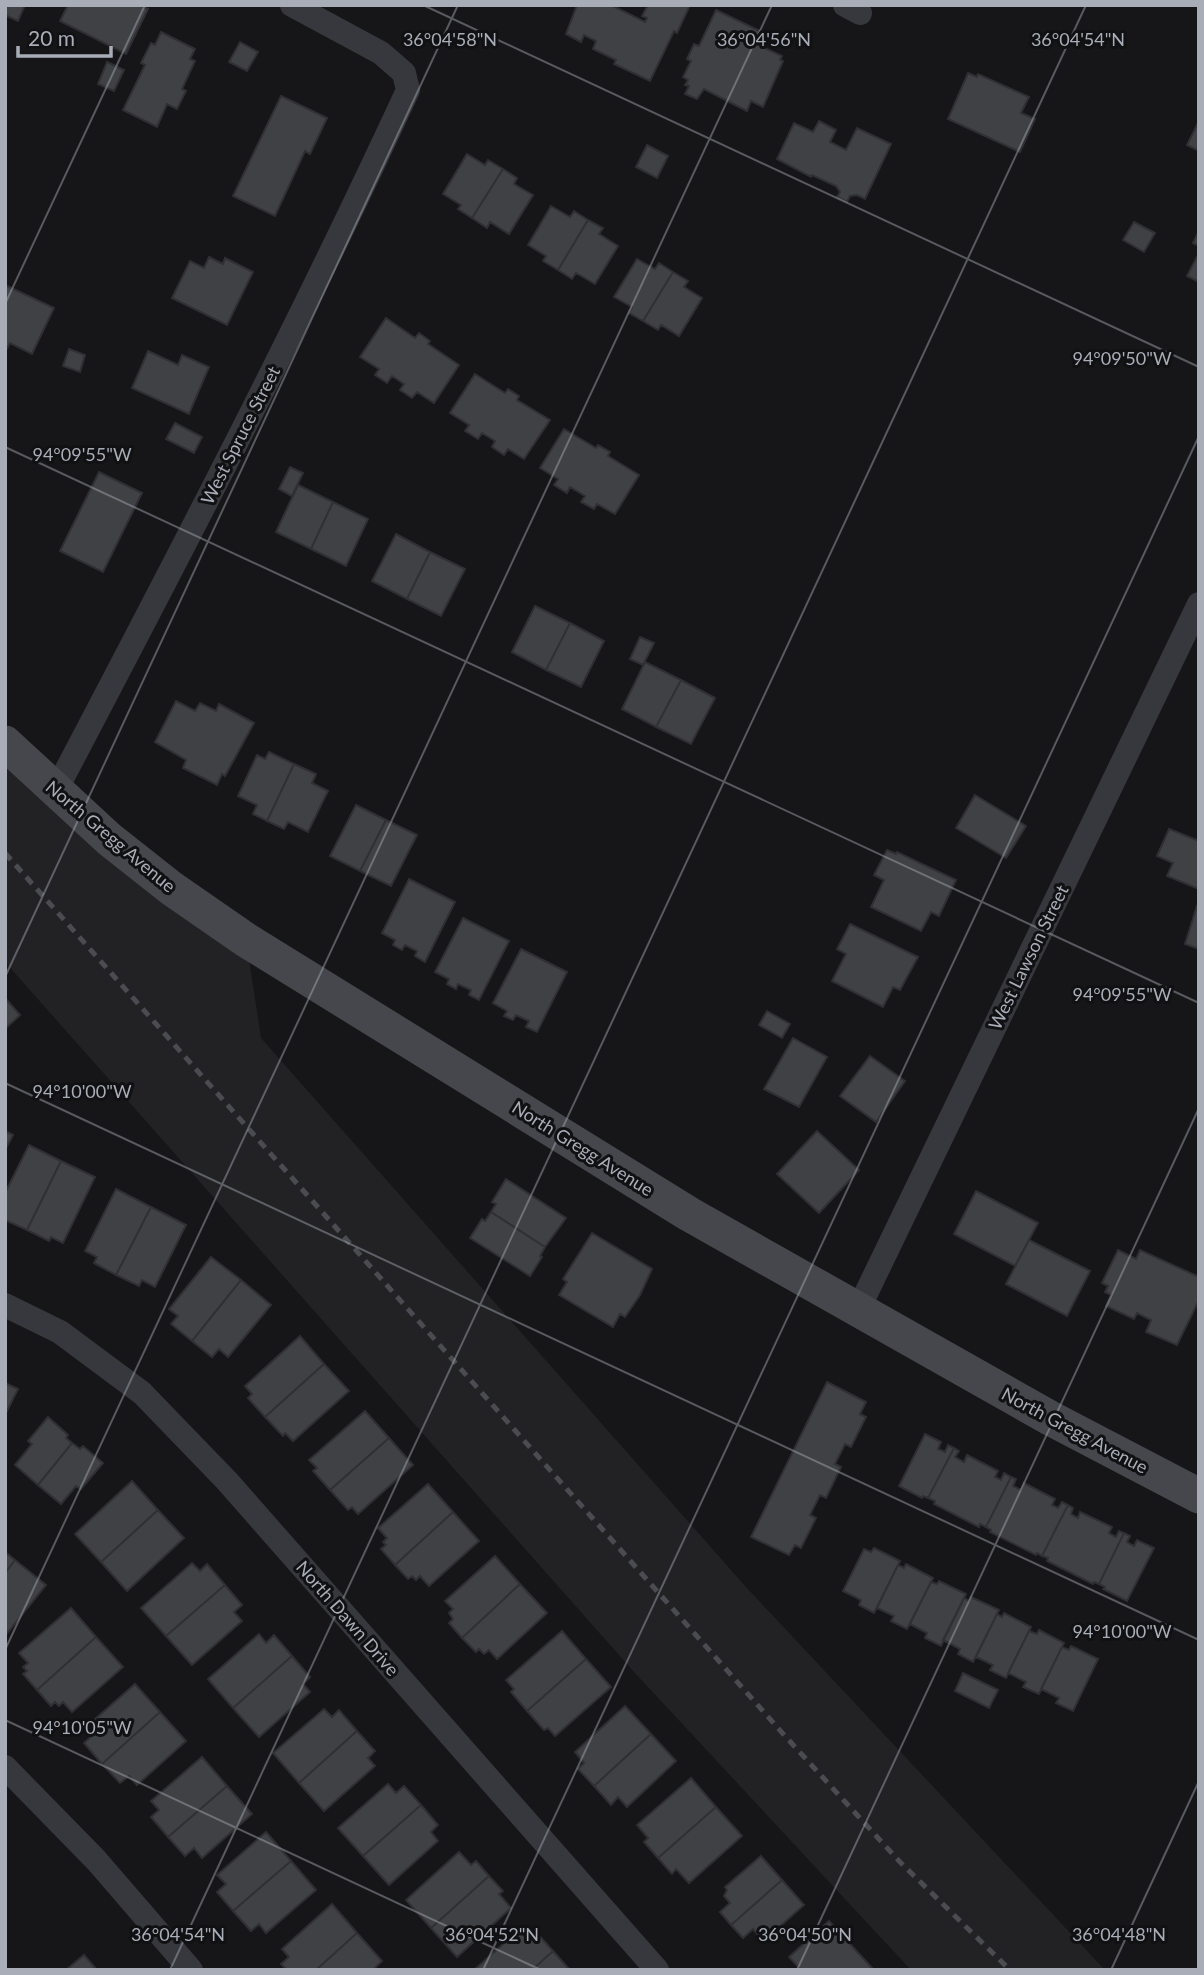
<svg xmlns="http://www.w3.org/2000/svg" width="1204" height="1975" font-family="Lato,sans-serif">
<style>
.built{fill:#222225}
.building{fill:#404145;stroke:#303034;stroke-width:2}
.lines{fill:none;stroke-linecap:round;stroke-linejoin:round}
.minor{stroke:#37383d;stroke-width:24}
.secondary{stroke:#45474d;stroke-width:35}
.rail{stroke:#4a4c52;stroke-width:5;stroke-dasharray:9 7;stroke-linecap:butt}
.ticks{fill:none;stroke:#a8adb8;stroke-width:2;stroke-opacity:0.45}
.labels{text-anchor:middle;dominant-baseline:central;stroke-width:6;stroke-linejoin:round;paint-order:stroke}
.street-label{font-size:18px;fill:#a8adb8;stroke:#111113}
.ticks-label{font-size:18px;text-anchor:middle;fill:#a8adb8;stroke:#111113;stroke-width:6;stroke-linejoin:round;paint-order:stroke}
</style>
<rect width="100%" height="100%" fill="#161618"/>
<path class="built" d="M5,743l241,197 15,98 485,549 359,383h-194l-276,-297 -630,-711z"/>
<path class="building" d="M5,5h20l-7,16 -13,-6z
M68,5h72l8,4 -22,45 -66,-33z
M577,5h34l34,17 2,-4 -5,-2 6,-11h42l-13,28 -3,-2 -24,50 -36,-17 2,-4 -23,-11 3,-8 -12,-6 -3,7 -15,-8z
M716,10l46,22 -6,12 26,12 -2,4 3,1 -20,46 -12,-6 -4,10 -43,-22 -7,10 -12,-5 4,-8 -4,-1 3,-5 -5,-3 8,-16 -4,-2 7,-15 5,2z
M161,32l34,17 -5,10 5,2 -13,28 4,2 -9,18 -10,-5 -10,23 -34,-17 22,-45 -4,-2 10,-20 4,2z
M240,42l18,10 -11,19 -18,-9z
M107,62l17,8 -10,21 -16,-7z
M968,73l9,4 1,-3 51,23 -8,16 14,6 -15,33 -72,-33z
M281,96l46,22 -17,36 -5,-3 -30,65 -42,-20z
M819,121l17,9 -6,12 16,8 11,-22 34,16 -26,55 -8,-4 -7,1 -3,6 -10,-5 3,-5 -4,-6 -24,-11 -1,2 -34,-18 17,-36 19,9z
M1199,121v30l-12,-6z
M647,145l21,11 -11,22 -21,-11z
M467,154l18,11 3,-5 15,9 -31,49 -14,-9 3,-4 -18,-11z
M503,169l14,9 -3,6 19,11 -24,39 -19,-12 -3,6 -15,-10z
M551,206l19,11 4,-6 14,9 -30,50 -15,-9 3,-5 -18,-11z
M588,220l15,8 -4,6 19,12 -23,38 -19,-11 -4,6 -14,-9z
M1134,222l21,11 -11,19 -21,-12z
M1199,231v15l-6,-3z
M1199,253v29l-12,-6z
M209,257l14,7 2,-6 28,14 -26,53 -55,-27 18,-37 14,7z
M637,259l18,10 4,-6 14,9 -30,49 -14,-8 3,-6 -18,-10z
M673,272l15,9 -4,6 18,11 -23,38 -18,-11 -3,5 -15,-9z
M5,285l49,23 -22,46 -22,-11 -5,9z
M386,318l29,20 4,-5 11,8 -2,3 31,21 -25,38 -17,-11 -5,6 -12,-8 4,-6 -12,-8 -5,7 -12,-8 4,-6 -19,-12z
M69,349l16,6 -5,17 -17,-6z
M148,351l30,14 4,-10 27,12 -20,47 -57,-26z
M475,374l30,19 3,-4 11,7 -2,4 33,20 -26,39 -16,-10 -4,6 -12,-8 3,-6 -13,-8 -4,6 -13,-8 4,-6 -19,-12z
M175,423l27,14 -8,16 -28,-14z
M564,429l32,19 2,-3 12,7 -2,4 31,19 -24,39 -18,-10 -3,5 -13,-7 4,-6 -15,-9 -3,6 -13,-8 4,-6 -18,-11z
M290,467l13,6 -11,23 -13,-7z
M99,472l43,21 -39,79 -43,-21z
M298,485l35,17 -22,47 -35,-17z
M333,502l35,17 -22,47 -35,-17z
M396,534l34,18 -23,47 -35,-18z
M430,552l35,17 -24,47 -34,-17z
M535,606l35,17 -24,47 -34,-18z
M570,623l34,18 -23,46 -35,-17z
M640,637l14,6 -11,22 -13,-6z
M645,662l36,18 -25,47 -34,-18z
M681,680l34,18 -24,46 -35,-17z
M176,701l19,10 5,-8 16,8 3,-7 35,19 -29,53 -3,-2 -5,11 -34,-17 3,-8 -31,-18z
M269,752l25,12 -27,57 -14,-7 4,-9 -19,-9 19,-41 8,4z
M294,764l22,10 -4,9 16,8 -20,41 -20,-10 -4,7 -17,-8z
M975,795l51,31 -20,32 -50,-30z
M356,805l30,15 -26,51 -30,-15z
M386,820l31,15 -26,51 -31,-15z
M1169,829l30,12v48l-32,-13 6,-13 -16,-7z
M887,850l9,4 1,-2 59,28 -17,36 -8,-4 -10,19 -50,-24 13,-27 -10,-5z
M409,879l46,23 -30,60 -10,-6 2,-5 -12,-6 -3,5 -9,-5 2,-5 -13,-7z
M1197,906l2,1v42l-14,-5z
M463,918l46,23 -30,59 -10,-5 2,-5 -13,-6 -2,5 -9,-5 2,-5 -14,-7z
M850,924l68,33 -18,33 -7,-3 -10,20 -51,-26 14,-27 -9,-5z
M521,949l46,23 -30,60 -11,-5 3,-6 -13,-6 -3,5 -9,-4 3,-5 -14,-8z
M5,998l15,17 -15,14z
M767,1011l23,13 -8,14 -23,-13z
M793,1038l34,19 -28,50 -35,-18z
M870,1056l35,25 -29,41 -36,-26z
M5,1131l8,4 -8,15z
M817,1131l42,39 -40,43 -42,-39z
M29,1145l32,16 -34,69 -22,-10v-27z
M61,1161l34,16 -32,66 -12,-6 -2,4 -22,-11z
M506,1179l60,39 -21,29 -54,-35 5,-8 -4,-2z
M116,1189l35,18 -35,68 -22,-12 3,-6 -12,-6z
M976,1191l62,32 -23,43 -61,-32z
M151,1207l35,18 -31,62 -13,-7 -3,6 -23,-11z
M491,1212l54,35 -5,9 2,1 -12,19 -60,-38 12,-19 3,2z
M592,1233l60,36 -12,26 -15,22 -5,-3 -7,13 -54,-32 8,-13 -4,-3z
M1029,1240l61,31 -23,45 -61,-32z
M1118,1250l18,9 4,-9 59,27v23l-22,45 -31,-13 5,-12 -14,-7 -3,6 -28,-13 5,-11 -6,-3 3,-6 -6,-3z
M211,1257l30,23 -49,61 -21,-17 7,-8 -9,-7z
M241,1280l30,25 -43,52 -9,-8 -7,8 -20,-16z
M300,1336l24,28 -59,53 -17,-19 4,-4 -7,-8z
M324,1364l25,27 -56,50 -8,-8 -2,3 -18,-19z
M827,1382l39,20 -6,12 6,3 -15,30 -6,-3 -10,20 6,3 -15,31 -6,-3 -10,20 6,3 -15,30 -6,-3 -6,10 -38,-18z
M5,1383l13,6 -13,26z
M365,1411l24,27 -59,52 -17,-19 4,-3 -8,-8z
M48,1417l20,18 -2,3 6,5 -34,42 -23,-20 17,-21 -4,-3z
M925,1434l16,8 -3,7 7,3 3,-7 6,3 -26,50 -5,-2 -1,2 -23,-12z
M389,1438l24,27 -55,49 -6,-7 -4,3 -18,-20z
M72,1443l8,6 3,-3 20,17 -22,26 -5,-3 -15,18 -23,-19z
M954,1448l5,3 -4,6 9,5 3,-7 31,16 -3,6 6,3 3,-7 7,4 -25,50 -6,-3 -1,3 -45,-23 1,-3 -7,-3z
M1011,1477l5,2 -3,7 8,4 3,-7 31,16 -3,6 6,3 4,-6 6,3 -26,51 -5,-3 -1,2 -46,-23 1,-2 -5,-3z
M132,1481l26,29 -57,52 -26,-28z
M428,1484l25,28 -58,53 -14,-16 5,-4 -3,-3 4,-4 -9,-10z
M1068,1505l5,3 -2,6 7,4 2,-6 32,15 -3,6 7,4 3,-6 5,2 -25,51 -5,-2 -1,2 -46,-23 1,-3 -6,-2z
M158,1510l26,28 -57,53 -26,-29z
M453,1512l26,29 -50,45 -9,-10 -4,4 -4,-4 -4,3 -13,-14z
M1124,1533l6,3 -3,6 7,4 3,-6 17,8 -27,53 -24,-12 2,-2 -6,-3z
M874,1548l26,13 -26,52 -15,-8 2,-5 -18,-9 21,-42 7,3z
M5,1552l10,8 -10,13z
M495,1556l25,28 -58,54 -13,-15 4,-4 -4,-6 4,-4 -8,-8z
M15,1560l31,25 -41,51v-63z
M192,1563l8,8 7,-7 18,21 -59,51 -25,-28z
M906,1564l27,14 -26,51 -16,-8 3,-5 -17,-8 21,-43 6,3z
M939,1581l27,13 -25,52 -16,-8 2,-5 -17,-9 21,-42 6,2z
M520,1584l27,29 -50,46 -8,-9 -5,4 -5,-5 -3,3 -14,-14z
M225,1585l17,20 -8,7 8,9 -50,44 -26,-29z
M971,1597l28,13 -26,52 -15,-8 2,-5 -17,-9 21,-42 5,3z
M71,1608l25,29 -59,53 -14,-16 4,-3 -4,-4 5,-4 -9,-10z
M1004,1613l27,14 -25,51 -16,-8 3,-5 -17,-8 21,-43 5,3z
M1039,1630l25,13 -25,51 -16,-7 3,-5 -18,-9 21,-42 8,3z
M562,1631l24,28 -59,52 -16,-19 3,-3 -8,-9z
M259,1634l7,9 8,-8 18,21 -59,52 -25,-29z
M96,1637l27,30 -51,45 -9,-10 -4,4 -4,-4 -4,4 -14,-16z
M1071,1646l27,13 -25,52 -17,-8 3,-5 -18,-9 21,-42 7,3z
M292,1656l18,21 -7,7 7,8 -51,45 -26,-29z
M586,1659l25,28 -56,49 -7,-8 -4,2 -17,-19z
M963,1673l35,17 -9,18 -34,-17z
M135,1684l25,28 -58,52 -18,-21 9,-8 -7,-8z
M625,1706l26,28 -57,52 -16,-17 6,-6 -9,-11z
M324,1709l8,8 7,-7 18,21 -58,52 -26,-30z
M160,1712l26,29 -49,44 -8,-9 -9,7 -18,-19z
M357,1731l18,20 -7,7 7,8 -51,45 -25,-28z
M651,1734l25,27 -49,46 -9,-10 -7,8 -17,-19z
M202,1757l25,29 -59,51 -17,-20 8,-7 -8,-9z
M691,1778l25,29 -58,51 -14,-16 4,-4 -11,-13z
M388,1784l8,9 8,-7 17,19 -58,51 -25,-28z
M227,1786l25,28 -50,44 -8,-10 -9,8 -17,-19z
M421,1805l17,20 -7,7 7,9 -49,44 -26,-29z
M716,1807l26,29 -53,47 -13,-14 -4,5 -14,-16z
M266,1832l25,29 -58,50 -16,-19 9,-8 -9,-9z
M459,1852l12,13 5,-4 13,15 -58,52 -25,-28z
M761,1856l21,24 -51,45 -11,-13 10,-9 -6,-7 3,-6 -2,-3z
M291,1861l25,29 -50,43 -7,-9 -8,7 -18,-20z
M489,1876l14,15 -4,3 12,14 -54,49 -26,-29z
M782,1880l22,25 -36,32 -3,-3 -7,1 -5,-6 -10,9 -12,-13z
M332,1904l25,29 -41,37h-29l-6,-6 8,-7 -7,-8z
M829,1921l43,47v2h-71l-12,-13z
M519,1930l8,9 9,-7 17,19 -21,19h-58z
M357,1933l25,28 -9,9h-57z
M553,1951l17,19h-38z
M84,1955l13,15h-31z"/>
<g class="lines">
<path class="minor" d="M845,5l15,8
M55,792c122,-232 243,-464 353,-702l-4,-17 -23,-20 -89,-48
M5,1305l55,27 82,61 85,88 430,489
M858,1310l341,-706
M5,1767l91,93 95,110"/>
<path class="secondary" d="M5,743l104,96 62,49 75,52 443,274 361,204 149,78"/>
<path class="rail" d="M5,853l780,883 115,126 110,108"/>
</g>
<path class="ticks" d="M423,5l776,362M5,304l140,-299M5,447l1194,556M5,977l453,-972M5,1083l1194,557M5,1650l767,-1645M5,1720l536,250M170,1970l916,-1965M483,1970l716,-1534M797,1970l402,-862M1111,1970l88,-189"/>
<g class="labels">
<g class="street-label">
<text transform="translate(240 435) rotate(-63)">West Spruce Street</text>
<text transform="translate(111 836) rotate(40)">North Gregg Avenue</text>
<text transform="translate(1028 957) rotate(-64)">West Lawson Street</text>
<text transform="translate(583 1148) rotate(32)">North Gregg Avenue</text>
<text transform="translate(1075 1430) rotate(28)">North Gregg Avenue</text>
<text transform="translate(348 1618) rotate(49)">North Dawn Drive</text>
</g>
</g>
<g class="ticks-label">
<text x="450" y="46">36°04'58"N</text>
<text x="764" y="46">36°04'56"N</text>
<text x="1078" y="46">36°04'54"N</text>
<text x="1122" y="365">94°09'50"W</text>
<text x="82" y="461">94°09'55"W</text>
<text x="1122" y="1001">94°09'55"W</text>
<text x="82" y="1098">94°10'00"W</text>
<text x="1122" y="1638">94°10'00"W</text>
<text x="82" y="1734">94°10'05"W</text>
<text x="178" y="1941">36°04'54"N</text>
<text x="492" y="1941">36°04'52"N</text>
<text x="805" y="1941">36°04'50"N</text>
<text x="1119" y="1941">36°04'48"N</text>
</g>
<rect width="1204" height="1975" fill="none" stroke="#a8adb8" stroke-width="14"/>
<path d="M18 46v10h93v-10" fill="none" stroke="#a8adb8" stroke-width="3.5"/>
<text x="28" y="46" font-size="21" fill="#a8adb8" stroke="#111113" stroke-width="5" paint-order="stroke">20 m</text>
</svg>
